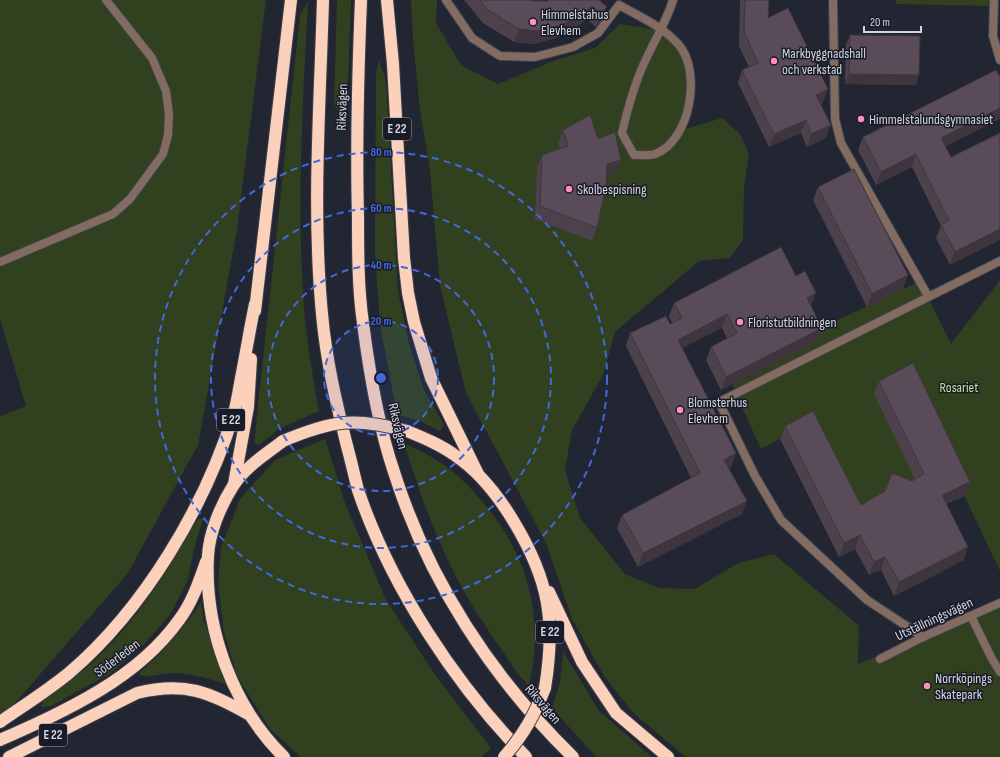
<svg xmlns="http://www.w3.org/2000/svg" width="1000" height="757" font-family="'Sofia Sans Condensed',sans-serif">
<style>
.green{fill:#314120}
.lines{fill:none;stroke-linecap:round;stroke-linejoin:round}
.lane-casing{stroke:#3e414e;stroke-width:10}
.street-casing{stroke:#3e414e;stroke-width:10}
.highway-casing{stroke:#3e414e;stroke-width:14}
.lane{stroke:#826c61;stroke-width:8}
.street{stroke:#826c61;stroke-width:8}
.highway{stroke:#fcd1bb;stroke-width:12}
.highway-bridge-casing{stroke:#3e414e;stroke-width:14;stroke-linecap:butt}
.highway-bridge{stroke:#fcd1bb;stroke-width:12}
.wall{fill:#4d414c}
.shaded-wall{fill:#3e353e}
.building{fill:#594c58;stroke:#3e353e}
.ring{fill:none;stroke:#4169d9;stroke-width:2;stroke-dasharray:7 5}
.poi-dot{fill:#ff8eba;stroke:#191b28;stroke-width:1.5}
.labels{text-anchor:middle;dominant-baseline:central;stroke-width:3;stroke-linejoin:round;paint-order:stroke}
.shield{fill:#191b28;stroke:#9b9da7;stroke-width:1}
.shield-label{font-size:13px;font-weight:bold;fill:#d3d5de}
.poi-label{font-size:14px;fill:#d3d5de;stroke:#191b28;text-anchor:start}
.street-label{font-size:14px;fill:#d3d5de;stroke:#191b28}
.park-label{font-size:14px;fill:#bde29b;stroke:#191b28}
.centre{fill:#4169d9;stroke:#191b28;stroke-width:2}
.ring-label{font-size:12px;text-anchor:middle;font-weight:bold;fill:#4169d9;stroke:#191b28;stroke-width:3;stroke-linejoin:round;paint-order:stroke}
</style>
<rect width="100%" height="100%" fill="#222532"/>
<path class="green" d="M0,0h266l-29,229 -39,216 -70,128 -118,136 -10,5v-298l26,-10 -26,-87z
M337,0h14l-4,104 -3,6h-6l-4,-6z
M411,0h26l-1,23 25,42 37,19 55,-23 42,-13 25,-24 41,6 18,14 13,42 -13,45 43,-13 18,16 9,20 -5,33 -1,53 -13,18 -31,3 -84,71 -12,43 -31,55 -7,40 15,48 45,56 34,14 36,1 43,-26 36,-9 85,72 -1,38 142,-61v154h-314l-53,-44 -29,-37 -32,-57 -26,-76 -80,-150 -26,-107 -10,-115 -10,-61 -7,-70z
M896,0h94l-1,6 -93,-2z
M308,1c-5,97 -11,194 -5,291 2,40 9,80 16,119l-40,18 -20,16 -5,-2 46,-428z
M379,60l7,21 12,210 11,53 15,46 20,35 -4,6 -18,-9 -25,-8 -17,-90 -5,-70 1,-181z
M1000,280v291l-92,-194 11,110 -63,31 -49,-94 -46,25 -29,-64 85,-44 -4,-9 107,-51 31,63z
M325,439l20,64 41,97 50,76 55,72 -10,9h-180l-31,-28 -33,-53 -13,-44 -6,-48 3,-36 19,-49 35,-39z
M404,443c11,6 22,10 32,17 18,10 32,25 45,40 47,54 64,116 48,186l-11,-12c-17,-26 -36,-51 -52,-79 -27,-47 -46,-100 -62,-152z
M203,518l-9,31 -6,31 -18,35 -24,27 -35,31 -60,33 -10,1 2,-7c16,-12 34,-23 49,-37 44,-41 75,-91 105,-143z
M201,602l2,16 22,66c-18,-6 -34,-11 -53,-11 -12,0 -22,6 -34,1 26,-23 44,-43 63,-72z
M563,651l36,60 53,46h-56l-44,-49 8,-26z"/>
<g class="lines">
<defs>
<path id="lane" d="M446,0l26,38 28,18 35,1 38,-10 25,-14 21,-28c20,11 44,22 59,39 24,26 13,97 -23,110 -5,2 -15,1 -21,1l-12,-22c6,-26 13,-52 25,-76 9,-19 20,-37 26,-57
M833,0l2,119 6,24 87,153
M994,0l-1,36 7,24
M0,262l113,-48 17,-15 33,-45 5,-19 1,-21 -3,-23 -14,-33 -46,-58
M971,616l20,41 9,15
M923,637l-56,-37 -86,-80 -26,-44 -36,-74 281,-141"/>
<path id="street" d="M880,659l43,-22 77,-34"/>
<path id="highway" d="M323,0c-3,104 -11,210 -1,314 4,45 14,88 25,132 4,14 7,29 11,44 33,97 97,194 168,267
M361,0c-3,73 -5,144 -3,217 0,35 0,72 5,106 6,47 16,105 31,149 34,108 98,206 179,285
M387,0l6,64 11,194 4,35 6,29 17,56 47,96
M255,311l36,-311
M407,431c17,7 34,14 49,25 25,17 43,41 58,66 35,58 42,99 31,166
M283,441c-17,13 -38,26 -50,45 -12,19 -24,47 -25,70 -4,73 25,151 76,201
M234,484l14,-77 3,-48
M549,592l33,70 34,51 52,44
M0,722c23,-16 47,-31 69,-49 75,-64 136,-166 165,-260 3,-11 5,-24 7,-35 5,-25 9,-50 14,-74
M0,740c65,-29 136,-60 179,-120 13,-17 20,-38 27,-58
M9,757l128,-64c48,-12 71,-1 113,22"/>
</defs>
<use href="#lane" class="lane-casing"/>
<use href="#street" class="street-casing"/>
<use href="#highway" class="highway-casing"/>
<use href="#lane" class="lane"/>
<use href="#street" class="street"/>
<use href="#highway" class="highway"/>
<defs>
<path id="highway-bridge" d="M283,441c50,-21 71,-24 124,-10
M504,757c20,-23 30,-41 41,-69"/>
</defs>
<use href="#highway-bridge" class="highway-bridge-casing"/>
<use href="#highway-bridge" class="highway-bridge"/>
</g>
<path class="wall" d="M464,0h66l4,1h14l1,-1h52l-1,1 2,19 -6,7 -9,-8 -12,10 -19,9 -22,6 -20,-2 -31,-19z
M740,0h29l-1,18 55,85 -2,1 5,34 -19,9 -6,-14 -32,14 -31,-64 4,-13 7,-3 -10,-21z
M850,35l66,50 -71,-1 1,-39z
M563,130l35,9 23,21 -5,13 -9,3 -10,52 -5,13 -57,-22 2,-51 5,-13 18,-6 -2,-6z
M1000,133l-50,132 -14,-27 5,-12 -29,-59 -36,18 -18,-35 5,-13 82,9 6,11z
M818,187l85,102 -36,18 -54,-107z
M674,303l137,3 7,35 -97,49 -15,-30 5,-13 16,-9 -5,-10 -40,20 54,105 -5,14 -3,1 14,46 -104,53 -21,-39 5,-13 69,-37 -65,-132 4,-13 40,-9 2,-1 -3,-7z
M879,381l91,101 -5,14 -19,8 18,56 -70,36 -13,-26 -12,5 -14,-26 -16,8 -59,-118 5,-13 76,79 54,-26 -41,-85z"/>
<path class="shaded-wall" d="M592,6l-5,13 -12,10 -19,9 -22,6 -20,-2 5,-13z
M607,7l-5,13 -6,7 5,-13z
M849,74l70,1 -3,10 -71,-1z
M828,89l-5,14 -12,5 5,-13z
M1000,108v11l-64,32 5,-13z
M806,120l-5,13 -32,14 5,-13z
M831,125l-5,13 -19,9 4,-13z
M916,154l-4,13 -36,18 5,-13z
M621,160l-5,13 -14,5 5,-14z
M1000,229v11l-50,25 5,-13z
M908,275l-5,14 -36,18 5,-13z
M816,293l-5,13 -4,-8z
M727,314l-5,14 -49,25 5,-13z
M822,328l-4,13 -97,49 5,-13z
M736,453l-5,14 -12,6 5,-13z
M970,482l-5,14 -28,12 5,-13z
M747,501l-5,13 -104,53 5,-14z
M860,535l-5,14 -16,8 5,-14z
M968,547l-4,13 -70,36 5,-14z
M885,557l-4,13 -12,5 5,-13z"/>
<path class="building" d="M480,0h50l4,1h14l1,-1h50l8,7 -6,7 -9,-8 -12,10 -19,9 -22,6 -20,-2 -31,-19z
M745,0h24l-1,18 20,-10 40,81 -12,6 15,30 -20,9 -5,-14 -32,14 -32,-64 16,-7 -14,-31z
M850,35l70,1 -1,39 -70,-1z
M996,70l4,7v31l-59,30 10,19 49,-24v96l-45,23 -14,-27 8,-5 -33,-66 -35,18 -18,-35z
M590,115l8,24 17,-7 6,28 -14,4 -1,22 -9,42 -57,-22 2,-51 26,-9 -5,-16z
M854,169l54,106 -36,19 -54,-107z
M781,247l15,29 9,-5 11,22 -9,5 15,30 -96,49 -15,-30 26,-14 -10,-19 -49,26 58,113 -12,7 23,41 -104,52 -21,-38 78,-42 -70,-140 36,-17 4,8 12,-6 -8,-15z
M913,363l57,119 -28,13 26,52 -69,35 -14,-25 -11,5 -14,-27 -16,8 -59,-117 28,-15 48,94 24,-14 7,-18 20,8 12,-7 -45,-93z"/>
<circle cx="381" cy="378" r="57" fill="#4169d9" fill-opacity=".12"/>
<g class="ring">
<circle cx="381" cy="378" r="57"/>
<circle cx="381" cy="378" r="113"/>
<circle cx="381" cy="378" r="170"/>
<circle cx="381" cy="378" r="226"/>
</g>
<g class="poi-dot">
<circle cx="533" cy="22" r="4"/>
<circle cx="774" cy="61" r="4"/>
<circle cx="861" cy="119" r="4"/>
<circle cx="569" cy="189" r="4"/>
<circle cx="740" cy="322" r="4"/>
<circle cx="680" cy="410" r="4"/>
<circle cx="927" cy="686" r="4"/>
</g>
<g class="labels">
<g class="shield">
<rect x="383" y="118" width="28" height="22" rx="3"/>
<rect x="217" y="409" width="28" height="22" rx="3"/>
<rect x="536" y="621" width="28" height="22" rx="3"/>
<rect x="39" y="724" width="28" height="22" rx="3"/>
</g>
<g class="shield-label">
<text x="397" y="129">E 22</text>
<text x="231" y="420">E 22</text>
<text x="550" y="632">E 22</text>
<text x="53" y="735">E 22</text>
</g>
<g class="poi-label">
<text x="541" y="14">Himmelstahus<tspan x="541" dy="16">Elevhem</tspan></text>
<text x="782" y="53">Markbyggnadshall<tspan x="782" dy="16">och verkstad</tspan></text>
<text x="869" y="119">Himmelstalundsgymnasiet</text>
<text x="577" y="189">Skolbespisning</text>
<text x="748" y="322">Floristutbildningen</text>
<text x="688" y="402">Blomsterhus<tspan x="688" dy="16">Elevhem</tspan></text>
<text x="935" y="678">Norrköpings<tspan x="935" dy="16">Skatepark</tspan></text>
</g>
<g class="street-label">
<text transform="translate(342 107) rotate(-88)">Riksvägen</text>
<text transform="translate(398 426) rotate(77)">Riksvägen</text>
<text transform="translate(934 619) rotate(-25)">Utställningsvägen</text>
<text transform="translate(117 658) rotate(-37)">Söderleden</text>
<text transform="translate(543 704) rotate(49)">Riksvägen</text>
</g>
<g class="park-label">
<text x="959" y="387">Rosariet</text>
</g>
</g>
<circle cx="381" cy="378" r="6" class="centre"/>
<g class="ring-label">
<text x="381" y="156">80 m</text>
<text x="381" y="212">60 m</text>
<text x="381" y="269">40 m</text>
<text x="381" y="325">20 m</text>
</g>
<path d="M864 26v6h57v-6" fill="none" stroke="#d3d5de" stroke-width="2"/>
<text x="870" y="26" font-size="12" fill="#d3d5de" stroke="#191b28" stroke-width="3" paint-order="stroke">20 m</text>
</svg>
